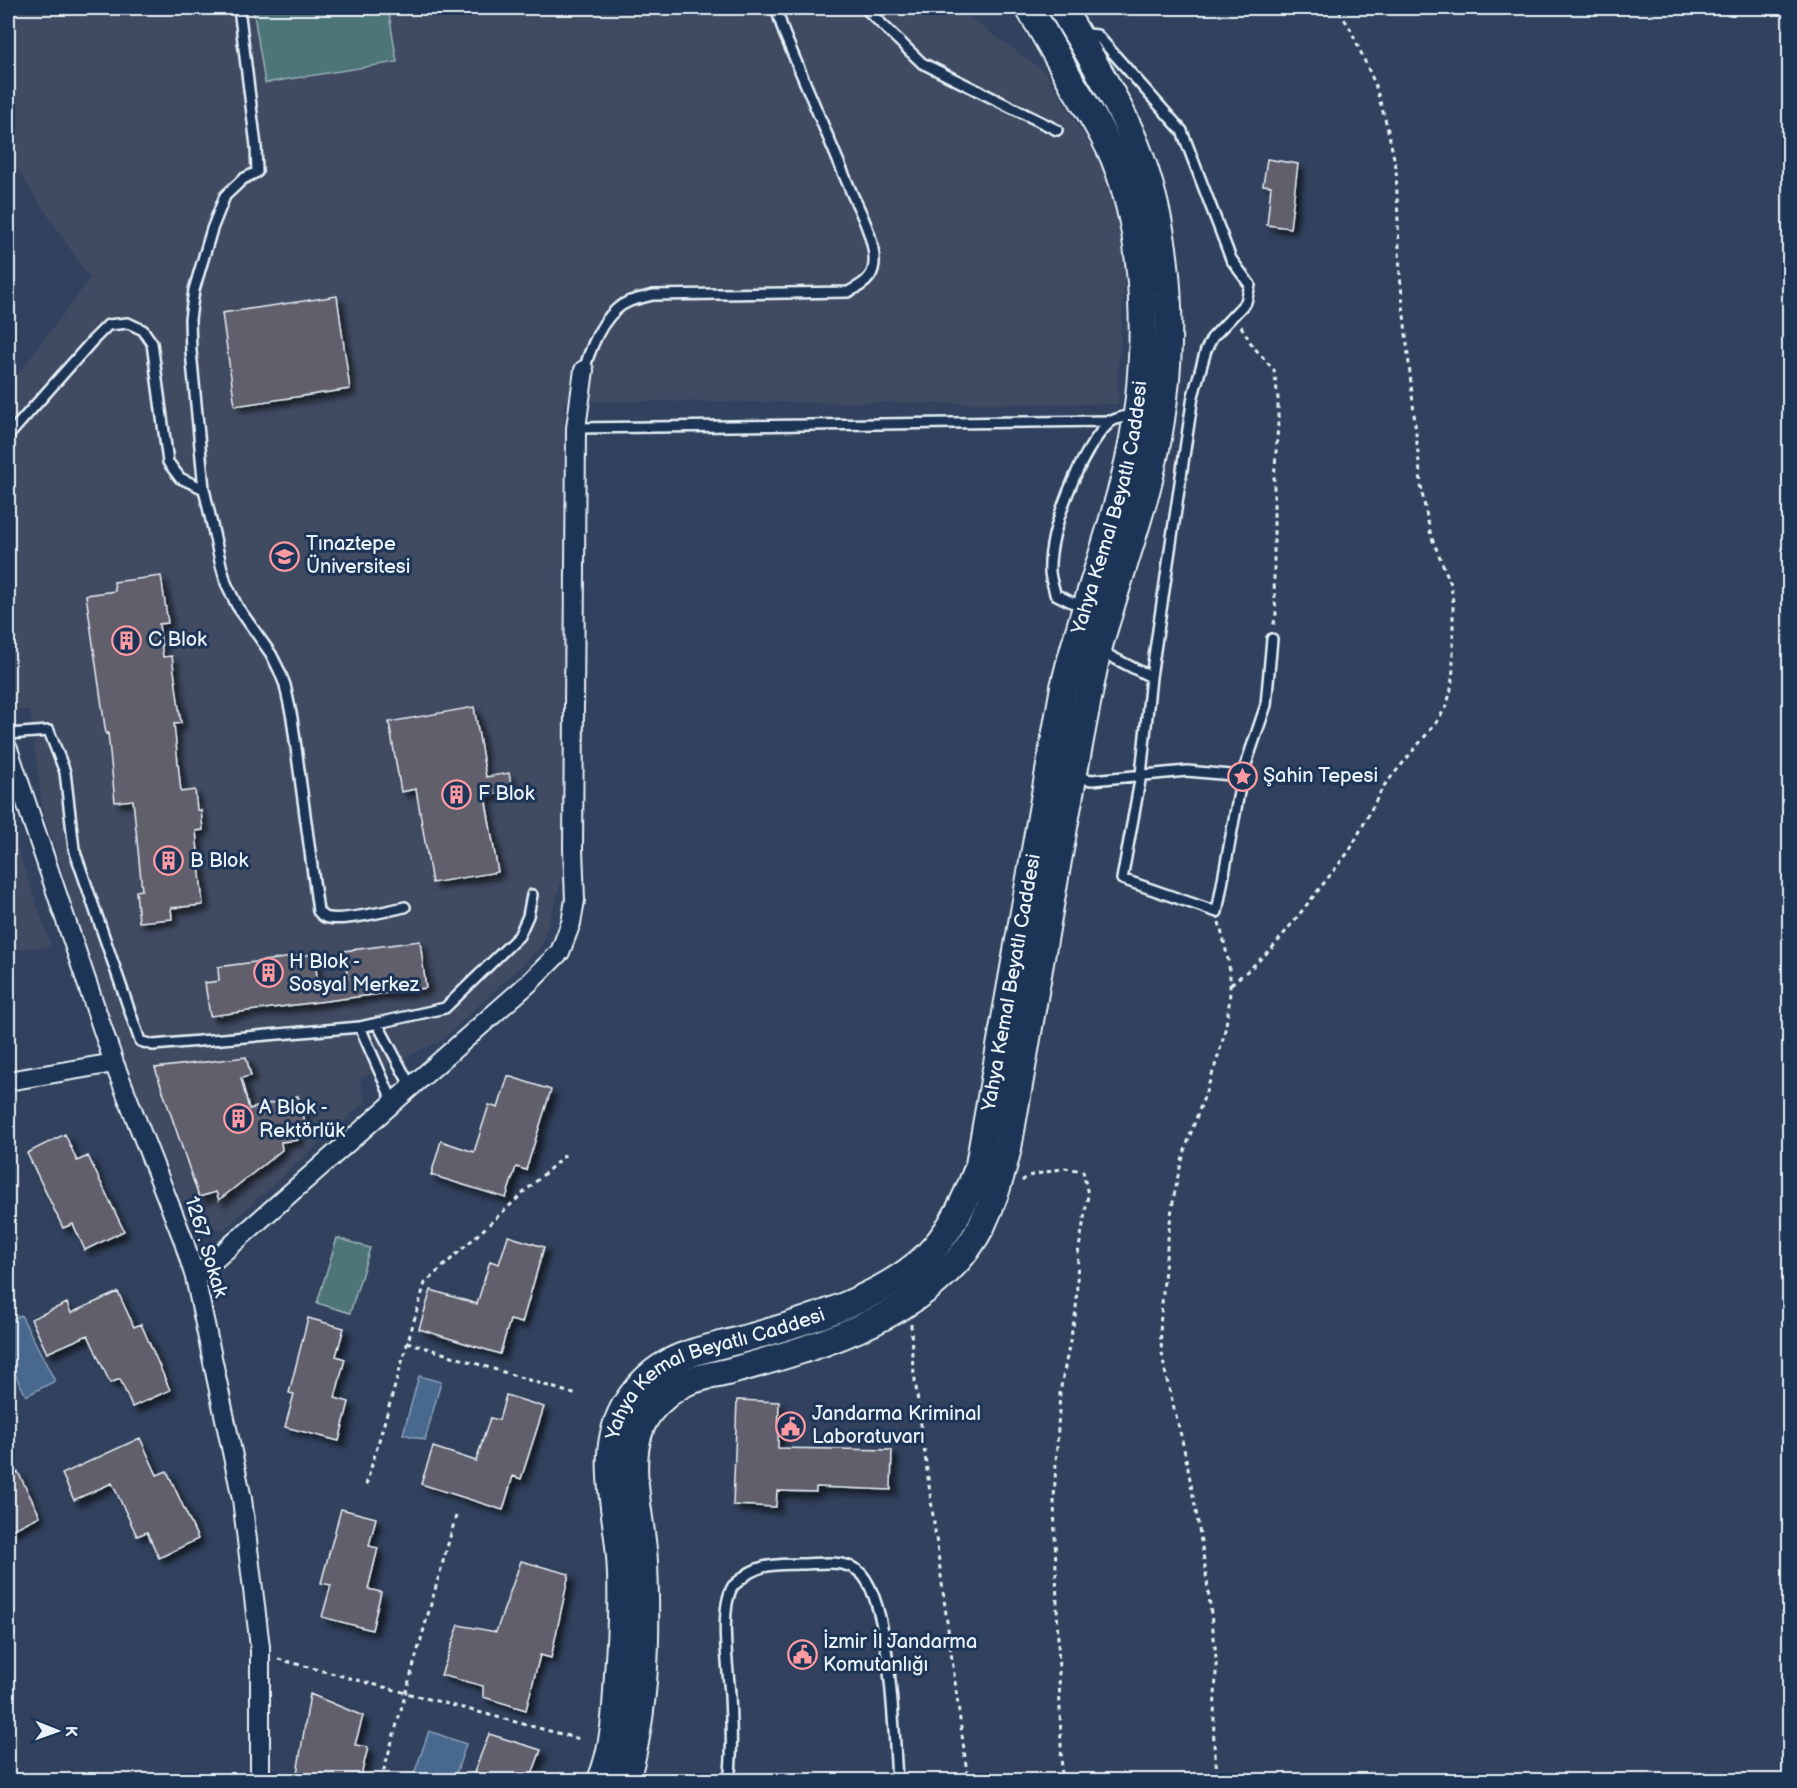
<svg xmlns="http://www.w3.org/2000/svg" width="1797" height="1788" font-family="'Balsamiq Sans',sans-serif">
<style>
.built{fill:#404b62}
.green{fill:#4d7478;stroke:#9ab2b8;stroke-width:1.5}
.water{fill:#48688e;stroke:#889fb8;stroke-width:1.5}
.building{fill:#625f6d;stroke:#e8f1f8;stroke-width:1.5;filter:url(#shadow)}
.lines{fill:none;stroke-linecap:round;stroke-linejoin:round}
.service-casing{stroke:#e8f1f8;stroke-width:14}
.minor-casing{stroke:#e8f1f8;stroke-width:22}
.secondary-casing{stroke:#e8f1f8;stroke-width:30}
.path{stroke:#e8f1f8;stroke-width:3;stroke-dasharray:4.5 4.5;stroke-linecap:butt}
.service{stroke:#1d3557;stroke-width:9}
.minor{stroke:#1d3557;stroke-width:18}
.secondary{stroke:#1d3557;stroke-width:26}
.labels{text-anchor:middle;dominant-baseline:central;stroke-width:6;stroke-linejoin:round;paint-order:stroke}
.street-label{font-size:20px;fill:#e8f1f8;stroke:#1d3557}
.poi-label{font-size:20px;fill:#e8f1f8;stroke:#1d3557;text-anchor:start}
</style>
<defs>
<filter id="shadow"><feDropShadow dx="5.5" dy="5.5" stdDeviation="3" flood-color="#0009"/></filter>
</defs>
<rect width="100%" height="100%" fill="#32425e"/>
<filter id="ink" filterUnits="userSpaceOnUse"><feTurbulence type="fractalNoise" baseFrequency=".0167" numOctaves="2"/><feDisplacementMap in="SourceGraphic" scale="12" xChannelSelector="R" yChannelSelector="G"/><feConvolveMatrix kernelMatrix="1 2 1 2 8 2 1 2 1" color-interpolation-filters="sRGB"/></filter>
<g filter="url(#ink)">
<path class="built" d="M8,8h948l89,64 65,107 15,90 -7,104v31l-517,-3 -37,2 -2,476 -21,68 -99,93 -82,39 5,23 -142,128 -34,-12 -70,-171 -76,-236 -13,-100 -22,-3v-321l82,-108 -82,-124z
M8,821l43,125 -43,4z"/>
<path class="green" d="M253,8h135l9,54 -132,21z
M337,1238l33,10 -20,65 -33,-10z"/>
<path class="water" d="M21,1315l34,66 -29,15 -18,-36v-38z
M419,1376l22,6 -16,58 -22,-6z
M429,1731l37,13 -12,36h-42z"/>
<path class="building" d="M1267,159l31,5 -8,64 -23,-3 4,-39 -8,-1z
M337,296l13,93 -115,17 -13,-93z
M161,576l7,47 -9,1 4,33 9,-1 9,67 -7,1 7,68 14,-2 2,20h4l2,20 -7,1 7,74 -32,3 1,11 -33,3 -3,-31 6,-1 -9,-90 -18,2 -7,-69 -2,1 -20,-139 29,-4 -1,-9z
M474,707l12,70 23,-4 3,18 -27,5 13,76 -66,11 -16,-94 -15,3 -12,-70z
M420,941l6,47 -216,28 -5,-33 14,-2 -1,-14 96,-13 4,29 30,-4 -4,-28z
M246,1057l5,19 -10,2 8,31 49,-13 9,33 -11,3 2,8 -17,2 1,8 -63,50 -3,-8 -17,5 -44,-129z
M508,1076l43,14 -25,80 -10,-3 -10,31 -75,-23 10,-34 33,11 15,-47 9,3z
M65,1134l12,27 11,-5 36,75 -39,19 -12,-26 -10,4 -36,-75z
M508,1236l36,11 -22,76 -12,-3 -10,34 -81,-25 12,-39 46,14 13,-43 9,3z
M118,1292l16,35 7,-3 29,66 -38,17 -12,-28 -10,4 -22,-48 -41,18 -16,-34 36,-16 4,10z
M308,1318l36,10 -8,28 9,3 -10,39 14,4 -10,39 -54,-14 9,-33 -5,-1z
M506,1395l38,12 -23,72 -8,-3 -10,34 -82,-26 12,-37 43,14 14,-43 9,2z
M737,1400l42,2 -1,46 114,2 -1,40 -75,-3v5l-39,-1 -1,16 -43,-2z
M140,1438l17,37 10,-4 31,68 -39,19 -12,-26 -10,4 -25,-53 -38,17 -12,-26z
M18,1472l22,44 -32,16v-54z
M341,1509l35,9 -7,28 9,2 -10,41 13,3 -9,38 -50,-13 9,-32 -10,-2z
M521,1561l48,13 -18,84 -11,-3 -14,55 -43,-13v-11l-42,-11 18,-50 37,7z
M310,1694l53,22 -8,29 13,2 -8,33h-64z
M489,1734l52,16 -11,30h-59z"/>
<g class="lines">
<defs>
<path id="service" d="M239,8l17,138 1,26 -14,7 -18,17 -13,33 -18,61 -4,29 1,32 13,138 17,76 5,18 11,23 34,48 8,16 6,15 7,33 26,193c3,4 6,7 11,7 18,3 57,-7 76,-11
M865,8l57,55 135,67
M1081,33l16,2 85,96 49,128 19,26 -4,17 -34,36 -6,12 -13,46 -42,281 -10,98 -19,104 95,33 25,-136 24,-71 6,-66
M584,370c7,-24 20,-59 46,-69 7,-2 15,-4 23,-6l195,-3c8,-4 17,-8 22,-16 13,-19 -8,-62 -17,-80l-69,-163 -8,-25
M576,428l534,-7
M8,436l85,-96 15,-15 20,-2 15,7 9,13 16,119 12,16 24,11
M1084,605l-13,-3 -16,-8c-1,-7 -5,-15 -5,-23 -2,-39 30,-120 59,-148 5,-5 18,-7 26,-9
M1100,651l51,26
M8,734l41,-3 16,41 9,77 66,192 13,4 207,-18 85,-19 74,-72 9,-20 4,-21
M1075,777l17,3 95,-9 55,5
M377,1023l34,64
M360,1027l33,75
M729,1780c4,-28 2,-57 1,-86 -2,-26 -11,-86 3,-108 2,-2 5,-4 7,-6 18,-17 36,-15 59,-16 19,0 41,-5 58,6 34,23 37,168 40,210"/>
<path id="minor" d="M8,749l106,314 69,176 12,38 47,222 18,148v133
M8,1081l106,-18
M195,1277l334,-294 31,-31 11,-29 4,-23 -2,-51 3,-421 8,-58"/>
<g id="secondary">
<path id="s1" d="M601,1780c14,-33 15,-71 17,-106 3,-39 5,-79 2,-118 -4,-52 -23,-108 8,-155 30,-45 64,-48 112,-61 60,-16 153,-44 194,-92 21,-24 34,-53 45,-83l85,-478c17,-73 44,-143 62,-215 23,-95 25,-222 -12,-314 -11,-26 -27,-51 -42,-75 -14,-25 -28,-51 -43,-75"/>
<path d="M626,1780c20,-69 21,-144 18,-216 -1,-44 -23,-107 2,-147 8,-13 26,-28 41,-35 13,-6 30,-7 44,-11 89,-25 205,-57 251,-146 12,-25 20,-51 26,-77 29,-164 55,-328 88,-490 4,-18 10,-35 15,-52 13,-43 28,-86 39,-130 26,-108 27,-230 -15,-333 -19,-47 -48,-91 -73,-135"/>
</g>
</defs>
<use href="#service" class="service-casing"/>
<use href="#minor" class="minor-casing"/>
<use href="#secondary" class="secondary-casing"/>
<path class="path" d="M1241,326l11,19 22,25 4,28v27l-4,55v103l2,31 -3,14
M1219,922c5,21 12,42 11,63 0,67 -37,127 -52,191 -10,45 -13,94 -17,139 -4,46 14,90 23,134 11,54 21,110 27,165 2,15 4,30 5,45 1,41 -8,82 4,121
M1231,984l19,-15 25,-24 75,-95 33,-63 53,-64 11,-18 4,-16 2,-20v-67l-2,-18 -20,-48 -9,-43 -22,-218 -4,-108 -9,-41 -12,-42 -25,-56 -13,-20
M1022,1181l6,-5 37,-8 18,3 5,24 -10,59 -2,57 -16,81 -6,107 8,281
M911,1324l1,33 56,423
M407,1342l170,53
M366,1485l59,-202 141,-129
M278,1659l302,80
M381,1780l75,-264"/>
<use href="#service" class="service"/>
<use href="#minor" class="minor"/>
<use href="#secondary" class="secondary"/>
</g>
</g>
<defs>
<symbol id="university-ring" viewBox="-11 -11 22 22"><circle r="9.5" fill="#1d3557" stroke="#ff9aa2" stroke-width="1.5"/><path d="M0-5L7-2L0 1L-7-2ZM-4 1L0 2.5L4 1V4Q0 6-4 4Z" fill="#ff9aa2"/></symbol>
<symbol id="building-ring" viewBox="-11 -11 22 22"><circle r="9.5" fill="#1d3557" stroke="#ff9aa2" stroke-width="1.5"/><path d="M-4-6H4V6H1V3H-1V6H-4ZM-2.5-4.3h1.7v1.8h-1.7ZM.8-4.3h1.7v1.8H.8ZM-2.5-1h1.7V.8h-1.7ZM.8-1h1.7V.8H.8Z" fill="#ff9aa2"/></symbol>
<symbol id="sight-ring" viewBox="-11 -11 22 22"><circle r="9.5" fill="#1d3557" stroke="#ff9aa2" stroke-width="1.5"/><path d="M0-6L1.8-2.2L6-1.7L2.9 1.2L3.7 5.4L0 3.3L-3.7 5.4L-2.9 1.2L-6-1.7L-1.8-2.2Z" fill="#ff9aa2"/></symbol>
<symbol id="civic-ring" viewBox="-11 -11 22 22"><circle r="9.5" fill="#1d3557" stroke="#ff9aa2" stroke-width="1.5"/><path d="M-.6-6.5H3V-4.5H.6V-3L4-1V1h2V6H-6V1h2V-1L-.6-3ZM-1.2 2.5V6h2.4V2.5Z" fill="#ff9aa2"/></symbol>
</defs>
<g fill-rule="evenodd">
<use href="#university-ring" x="268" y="540" width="33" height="33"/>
<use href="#building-ring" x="110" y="624" width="33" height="33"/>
<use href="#sight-ring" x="1226" y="760" width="33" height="33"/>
<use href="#building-ring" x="440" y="778" width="33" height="33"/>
<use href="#building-ring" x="152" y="844" width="33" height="33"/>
<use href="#building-ring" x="252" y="956" width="33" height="33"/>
<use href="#building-ring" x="222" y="1102" width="33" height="33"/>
<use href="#civic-ring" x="774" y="1410" width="33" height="33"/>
<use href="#civic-ring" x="786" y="1638" width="33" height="33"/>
</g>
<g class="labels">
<g class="street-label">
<text stroke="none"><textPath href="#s1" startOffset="1500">Yahya Kemal Beyatlı Caddesi</textPath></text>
<text stroke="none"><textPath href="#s1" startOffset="1014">Yahya Kemal Beyatlı Caddesi</textPath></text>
<text transform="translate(206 1247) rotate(73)">1267. Sokak</text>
<text stroke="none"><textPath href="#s1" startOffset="474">Yahya Kemal Beyatlı Caddesi</textPath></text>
</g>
<g class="poi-label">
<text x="306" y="544">Tınaztepe<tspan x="306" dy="23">Üniversitesi</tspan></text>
<text x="148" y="640">C Blok</text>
<text x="1263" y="776">Şahin Tepesi</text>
<text x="478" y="794">F Blok</text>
<text x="190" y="861">B Blok</text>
<text x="289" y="962">H Blok -<tspan x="289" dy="23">Sosyal Merkez</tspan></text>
<text x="259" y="1108">A Blok -<tspan x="259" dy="23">Rektörlük</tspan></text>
<text x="812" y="1414">Jandarma Kriminal<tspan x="812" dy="23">Laboratuvarı</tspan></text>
<text x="823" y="1642">İzmir İl Jandarma<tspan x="823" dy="23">Komutanlığı</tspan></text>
</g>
</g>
<rect width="1797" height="1788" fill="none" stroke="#1d3557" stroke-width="30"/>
<rect x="15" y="15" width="1767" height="1758" fill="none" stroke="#e8f1f8" stroke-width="2" filter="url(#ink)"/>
<g transform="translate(57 1731) rotate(91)" stroke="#1d3557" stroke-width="4.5" paint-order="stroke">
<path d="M0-4.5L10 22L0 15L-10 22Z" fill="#e8f1f8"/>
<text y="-9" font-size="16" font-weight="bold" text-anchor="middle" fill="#e8f1f8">K</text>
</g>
</svg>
